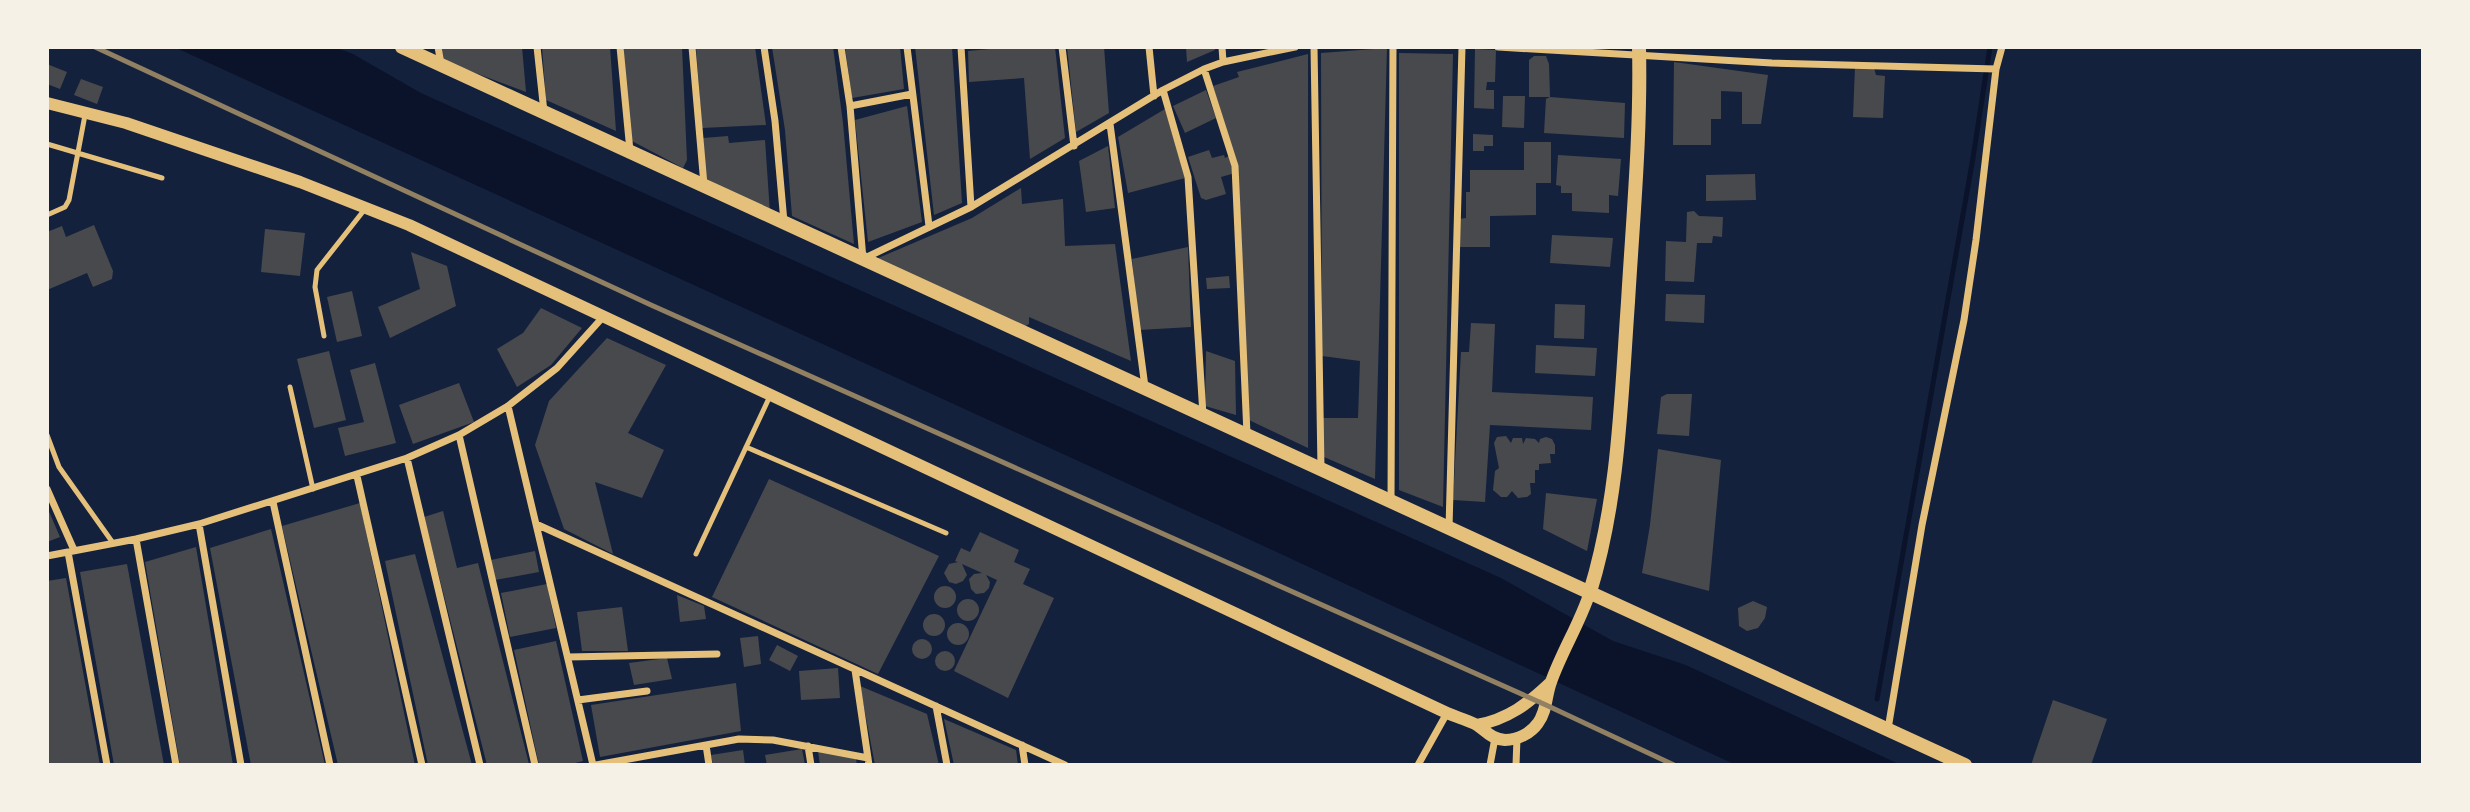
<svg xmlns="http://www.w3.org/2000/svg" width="2470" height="812" font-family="'Space Grotesk',sans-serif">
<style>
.water{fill:#0b132b}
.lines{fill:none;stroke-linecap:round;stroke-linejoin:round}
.stream{stroke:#0b132b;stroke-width:5}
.building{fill:#48494c}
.service{stroke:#e5c07b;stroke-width:5}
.minor{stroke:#e5c07b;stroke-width:7}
.tertiary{stroke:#e5c07b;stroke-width:12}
.secondary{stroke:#e5c07b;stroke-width:14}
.rail{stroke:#918062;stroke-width:5}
</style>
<rect width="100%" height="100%" fill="#14213d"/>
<path class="water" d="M174,47h147l19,2 13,5 68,39 1080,485 112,63 73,24 215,100h-165l-505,-234z"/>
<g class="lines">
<path class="stream" d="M1877,699l96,-541 17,-111"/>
</g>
<path class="building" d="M440,47h82l4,45 -85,-32z
M542,47h68l6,84 -70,-31z
M623,47h59l5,113 -4,8 -53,-28z
M696,47h59l11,78 -64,3z
M772,47h61l10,76 11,121 -62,-28 -7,-86z
M845,47h55l4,42 -52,9z
M915,47h37l10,156 -28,12z
M1011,47h44l10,91 -35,21 -6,-81 -55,4 -1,-31z
M1067,47h37l5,66 -33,19z
M1186,47h29v3l-28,12z
M1387,48l-12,431 -51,-22 -2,-39h36l2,-57 -38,-5 -1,-303z
M1475,49l21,1 -1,32h-8l-1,8h8v19l-20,-1z
M1399,53l54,1 -10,453 -44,-17z
M1308,54v394l-59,-28 -11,-254 -25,-80 26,-9 -2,-5z
M1534,56h12l3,8 1,33h-21v-37z
M1674,62l94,13 -7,49h-19v-32l-21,-1v28h-10v26h-38z
M47,64l20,8 -7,17 -13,-5z
M1855,67l19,1 2,7 9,1 -2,42 -30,-1z
M81,79l22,8 -6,17 -23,-9z
M1206,90l10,28 -31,15 -12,-27z
M1503,96h22l-1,32 -22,-1z
M1550,97l75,6 -1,35 -80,-5 2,-34z
M907,106l15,116 -54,20 -13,-122z
M1165,109l20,69 -57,15 -10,-56z
M1473,134l20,1v11h-9v5h-11z
M728,136l1,7 36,-3 5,73 -65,-35 -2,-40z
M1524,142h27v41h-15v32l-46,1v31h-32l1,-28 7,-1v-26h4v-22h54z
M1108,146l7,62 -29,4 -7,-51z
M1209,150l3,8 12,-3 1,3 4,-2 6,17 -14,4 5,17 -20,6 -5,-2 -13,-41z
M1558,155l63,4 -3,37 -9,-1v18l-37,-2v-18h-11v-7l-5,-1z
M1755,174l1,26 -50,1v-26z
M1021,188l1,16 41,-5 2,47 50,-2 16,117 -102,-44v7l-7,4 -146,-69 96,-41z
M1694,211l5,5 24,1 -1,20 -9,-1 -1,7h-15l-3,39 -29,-1 1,-40 20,1 1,-30z
M94,225l19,46 -1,8 -19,8 -6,-14 -40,17v-58l15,-6 4,11z
M265,229l40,4 -5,43 -39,-4z
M1552,235l61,3 -3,29 -60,-4z
M1188,247l3,80 -52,3 -7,-71z
M411,252l36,14 9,40 -66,32 -12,-31 42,-18z
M1229,276l1,12 -23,1 -1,-11z
M352,291l10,45 -25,6 -10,-45z
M1666,294l39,1 -1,28 -39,-2z
M1555,304l30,1 -1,34 -30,-1z
M541,308l41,20 -31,37 -34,22 -20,-38 26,-16z
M1471,323l24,1 -3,68 101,5 -2,33 -101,-5 -5,77 -32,-2 8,-148h8z
M607,338l59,27 -38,68 36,17 -22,48 -47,-16 18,72 -49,-25 -29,-84 14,-44z
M1536,345l61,3 -2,28 -60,-3z
M329,351l17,69 -32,8 -17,-69z
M1206,351l29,10 1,54 -31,-9z
M375,363l21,80 -51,13 -7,-28 26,-6 -14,-52z
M459,383l15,39 -61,22 -14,-39z
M1667,394h25l-3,42 -32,-2 4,-37z
M1506,436l5,7 2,-5h9l1,6 3,-6 9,1 4,4 1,-4 6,-2 6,2 3,6v9h-5l1,9 -12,1v6h-4v13h-5l1,11 -4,3 -9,1 -6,-7 -5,6h-6l-8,-7 2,-19 4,-3 -5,-25 3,-6z
M1658,449l63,11 -12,131 -67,-18 8,-48z
M769,479l170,77 -61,118 -166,-77z
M1546,493l51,6 -10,52 -44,-22z
M360,503l55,262h-77l-56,-239z
M47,507l13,30 -13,5z
M443,511l14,57 21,-5 51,201 -42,1 -63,-248z
M271,529l54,236h-74l-41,-217z
M980,532l39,18 -5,12 16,7 -7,15 31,14 -46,100 -54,-27 43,-91 -11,-5 4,7 -1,6 -5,5 -8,1 -5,-5 -2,-10 5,-5 8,-1 -20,-9 5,11 -4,6 -7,3 -7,-2 -5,-9 5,-9 9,-2 -3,-1 6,-13 9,4z
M196,547l37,218h-53l-35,-203z
M535,551l4,21 -44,8 -4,-20z
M415,554l57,211h-44l-43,-204z
M127,564l37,201h-50l-34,-193z
M66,578l34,187h-53v-184z
M547,584l9,44 -46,9 -9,-44z
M934 597a11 11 0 1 1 22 0a11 11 0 1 1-22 0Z
M677,595l27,11 2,13 -26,3z
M957 610a11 11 0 1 1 22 0a11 11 0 1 1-22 0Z
M1753,601l14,6 -2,11 -7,10 -11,3 -8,-5 -1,-18z
M622,607l6,44h-46l-5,-39z
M923 625a11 11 0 1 1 22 0a11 11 0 1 1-22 0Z
M947 634a11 11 0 1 1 22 0a11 11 0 1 1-22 0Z
M758,636l3,28 -17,3 -4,-29z
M912 649a10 10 0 1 1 20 0a10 10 0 1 1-20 0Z
M556,641l27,120 -16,4h-28l-25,-115z
M777,645l21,11 -8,15 -21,-11z
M935 661a10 10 0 1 1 20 0a10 10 0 1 1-20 0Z
M667,658l5,21 -38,6 -5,-22z
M838,668l2,30 -39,2 -2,-29z
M736,683l5,48 -141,26 -9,-52z
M860,686l67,28 12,51h-64z
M2053,700l54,19 -16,46h-60z
M944,719l72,31 2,15h-64z
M802,749l3,16h-38l-2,-10z
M743,750l2,15h-32l-2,-10z
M818,751l38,8 1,6h-37z"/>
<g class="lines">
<path class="service" d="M47,144l115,34
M47,215l18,-8 4,-7 16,-85
M324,336l-9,-49 2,-17 48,-61
M290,387l23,102
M47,435l12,32 54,76
M746,447l200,86
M696,554l74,-158"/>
<path class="minor" d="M438,47l3,17
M537,47l7,65
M620,47l10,104
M692,47l12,138
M764,47l11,74 9,101
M841,47l9,59 13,153 108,-52 192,-117 41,-21 19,-7 72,-15
M907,47l22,179
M961,47l10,160
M1062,47l12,99
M1149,47l5,49
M1222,47l1,15
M1314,47l7,421
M1498,47l274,16 224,6
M1204,69l31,97 12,268
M1163,90l25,87 15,238
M850,106l62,-12
M1110,124l35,263
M508,406l85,359
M459,435l76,330
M407,458l73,307
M357,476l65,289
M47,489l27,61
M273,502l57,263
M1391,502l2,-455
M199,524l42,241
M536,524l529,241
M1449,528l13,-481
M136,539l40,226
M68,552l39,213
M47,556l89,-17 63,-15 208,-66 52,-23 49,-29 49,-38 46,-51
M568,657l149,-3
M855,670l14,95
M578,700l69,-9
M936,706l11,59
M1888,729l34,-204 42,-205 12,-80 20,-171 6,-22
M706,745l3,20
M1022,745l3,20
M808,746l3,19
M596,765l143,-26 34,1 95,18
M1418,765l29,-52
M1490,765l5,-27
M1516,765l1,-27"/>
<path class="tertiary" d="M47,103l79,20 174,59 109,43 1038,488c9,4 21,7 30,12 10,7 15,14 28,15 13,0 26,-7 33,-17 9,-12 8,-28 13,-41 11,-31 29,-59 39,-90
M1477,725c31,-6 51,-21 74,-43"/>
<path class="secondary" d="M402,47l1563,718
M1590,592c29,-94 31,-193 38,-290 5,-85 13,-169 11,-255"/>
<path class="rail" d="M95,47l556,258 895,400 128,60"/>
</g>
<rect width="2470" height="812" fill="none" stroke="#f6f1e7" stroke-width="98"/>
</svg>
